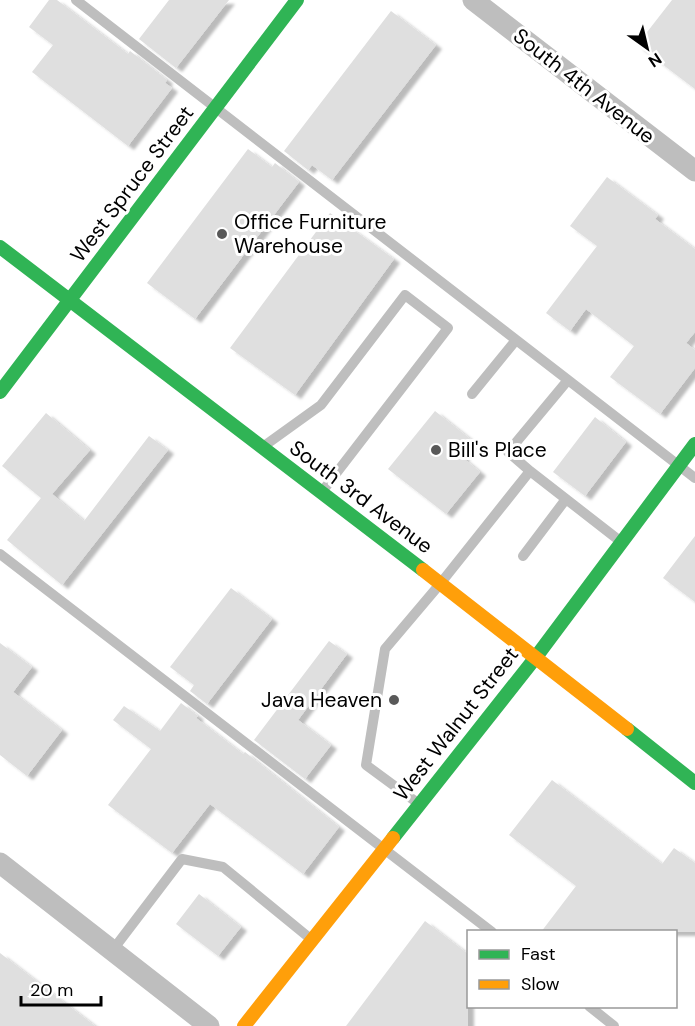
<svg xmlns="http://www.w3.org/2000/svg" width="695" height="1026" font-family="'DM Sans',sans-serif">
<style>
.building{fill:#dfdfdf;filter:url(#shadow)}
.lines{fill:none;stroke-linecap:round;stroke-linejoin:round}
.lane{stroke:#bebebe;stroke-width:10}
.street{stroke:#bebebe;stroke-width:21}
.fast{stroke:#30b455;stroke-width:14}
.slow{stroke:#ff9f0a;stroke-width:14}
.poi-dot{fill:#595959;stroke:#fff;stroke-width:2}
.labels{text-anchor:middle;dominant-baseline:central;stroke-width:6;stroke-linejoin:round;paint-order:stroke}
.street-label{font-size:21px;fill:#000;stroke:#fff}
.poi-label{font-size:21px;fill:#000;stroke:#fff;text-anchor:start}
</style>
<defs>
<filter id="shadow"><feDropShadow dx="6" dy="4" stdDeviation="1.5" flood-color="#0004"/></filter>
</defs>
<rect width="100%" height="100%" fill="#fff"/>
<path class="building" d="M49,0h8l71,54 2,-3 37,29 -2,3 7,5 -44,58 -96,-74 21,-27 -24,-18z
M169,0h60l-53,68 -37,-29z
M672,0h23v89l-58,-44z
M391,11l45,34 -104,135 -20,-15 -4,5 -24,-19z
M248,149l24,18 3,-4 24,19 -104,137 -48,-36z
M607,177l51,38 -3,4 40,30v83l-9,11 9,7v18l-35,46 -50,-37 24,-31 -48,-37 -16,22 -24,-18 51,-67 -27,-20z
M330,213l64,46 -99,136 -65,-47z
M435,411l39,31 -12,15 18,15 -34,42 -58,-45z
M46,413l44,37 -38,44 32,27 65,-85 19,14 -106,135 -55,-45 34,-42 -39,-32z
M595,417l31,25 -41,54 -32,-24z
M695,536v66l-32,-24z
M231,588l41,31 -65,85 -17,-13 4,-6 -24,-18z
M329,641l18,13 -49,66 33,25 -26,34 -51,-39z
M0,643l32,24 -19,25 49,38 -35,46 -27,-21z
M181,703l17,13 -2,2 47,36 2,-2 94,75 -36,47 -93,-70 -38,49 -64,-48 43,-56 -38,-29 11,-14 36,25z
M552,780l110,84 12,-16 21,15v69h-154l35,-46 -67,-51z
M199,894l42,33 -23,29 -42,-32z
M425,921l43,33v72h-122z
M0,953l95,73h-95z"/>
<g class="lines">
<path class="lane" d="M76,0l619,478
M472,394l44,-54
M264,446l57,-41 84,-110 43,33 -127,165
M566,499l54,42
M0,554l492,378
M523,556l43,-57 -36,-28
M419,804l-53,-39 19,-116 55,-65 90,-113 -22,-19 60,-72
M112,951l70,-92 41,8 89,73
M589,1006l25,20"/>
<path class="street" d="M473,0l222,171
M0,863l209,163"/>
<path class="fast" d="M0,247l423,323
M0,392l297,-392
M627,729l68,54
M393,838l143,-181 159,-213"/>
<path class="slow" d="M423,570l204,159
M244,1026l149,-188"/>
</g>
<g class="poi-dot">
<circle cx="222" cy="234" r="6"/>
<circle cx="436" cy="450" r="6"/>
<circle cx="394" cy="700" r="6"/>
</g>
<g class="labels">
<g class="street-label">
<text transform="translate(584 86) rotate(38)">South 4th Avenue</text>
<text transform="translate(132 184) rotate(-53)">West Spruce Street</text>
<text transform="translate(361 497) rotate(37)">South 3rd Avenue</text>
<text transform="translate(456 724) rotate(-52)">West Walnut Street</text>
</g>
<g class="poi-label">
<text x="234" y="222">Office Furniture<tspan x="234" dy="24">Warehouse</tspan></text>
<text x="448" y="450">Bill's Place</text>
<text x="382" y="700" text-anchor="end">Java Heaven</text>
</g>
</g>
<rect x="467" y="930" width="210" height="78" fill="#ffffff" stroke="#999999" stroke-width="1.5"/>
<rect x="479" y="950" width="30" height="9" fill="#30b455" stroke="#999999" stroke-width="1.5"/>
<text x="521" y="960" font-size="18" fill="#000000">Fast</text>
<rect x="479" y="980" width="30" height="9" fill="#ff9f0a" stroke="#999999" stroke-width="1.5"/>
<text x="521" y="990" font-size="18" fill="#000000">Slow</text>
<g transform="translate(647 48) rotate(146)" stroke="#ffffff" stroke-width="4.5" paint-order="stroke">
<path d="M0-4.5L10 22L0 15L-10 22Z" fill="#000000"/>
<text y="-9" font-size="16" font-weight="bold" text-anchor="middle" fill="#000000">N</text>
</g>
<path d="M21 996v9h80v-9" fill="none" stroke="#000000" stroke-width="3"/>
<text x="30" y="996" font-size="18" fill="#000000" stroke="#ffffff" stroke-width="4.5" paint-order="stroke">20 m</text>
</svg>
